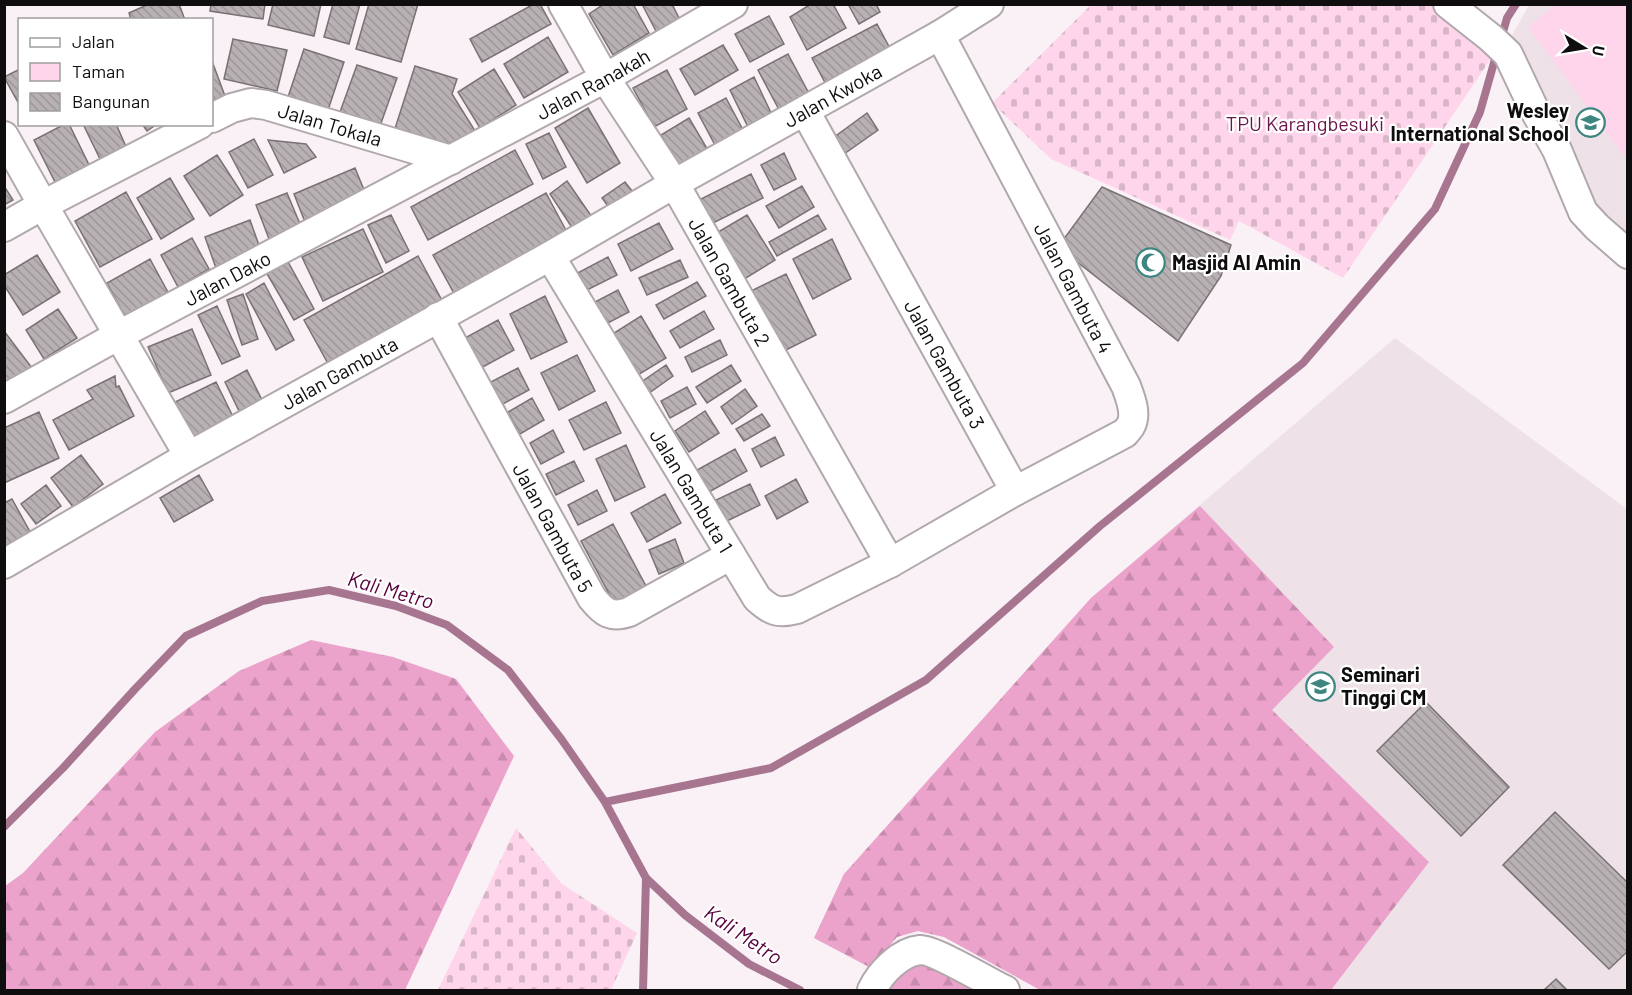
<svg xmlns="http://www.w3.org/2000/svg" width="1632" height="995" font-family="Barlow,sans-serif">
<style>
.built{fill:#efe1e8}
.forest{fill:url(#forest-firs)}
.cemetery{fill:url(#cemetery-stones)}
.park{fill:#fed5ea}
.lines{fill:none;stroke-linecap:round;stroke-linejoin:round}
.stream{stroke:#a87591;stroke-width:8}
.building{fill:url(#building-back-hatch);stroke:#787175;stroke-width:1.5}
.minor-casing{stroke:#b0a8ac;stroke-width:32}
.minor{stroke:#fff;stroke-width:28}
.labels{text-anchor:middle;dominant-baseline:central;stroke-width:4.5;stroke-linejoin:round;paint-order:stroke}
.street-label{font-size:20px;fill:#0f0d0e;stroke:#fff}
.poi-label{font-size:20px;font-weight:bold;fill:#0f0d0e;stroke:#fff;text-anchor:start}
.park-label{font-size:20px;fill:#69164b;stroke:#fff}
.water-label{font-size:21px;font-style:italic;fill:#57003c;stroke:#fff}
</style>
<defs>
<pattern id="forest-firs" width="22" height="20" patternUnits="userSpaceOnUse" patternTransform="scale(1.5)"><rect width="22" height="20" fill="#eca3cb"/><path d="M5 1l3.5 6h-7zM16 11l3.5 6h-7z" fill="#c98bad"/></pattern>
<pattern id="cemetery-stones" width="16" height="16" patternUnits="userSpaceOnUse" patternTransform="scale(1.5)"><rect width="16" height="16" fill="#fed5ea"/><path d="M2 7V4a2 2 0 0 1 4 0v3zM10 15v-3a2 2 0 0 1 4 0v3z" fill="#d8b6c8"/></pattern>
<pattern id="building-back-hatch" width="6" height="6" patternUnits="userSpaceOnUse" patternTransform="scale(1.5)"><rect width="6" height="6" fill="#b8b1b4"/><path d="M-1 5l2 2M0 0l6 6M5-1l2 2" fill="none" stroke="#9d979a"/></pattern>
</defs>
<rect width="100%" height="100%" fill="#f9f1f5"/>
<path class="built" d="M1529,5h98v236l-31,-26 -86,-176z
M1395,338l232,171v481h-587l-96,-53 -26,-6 -21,6 -26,31 -57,-30 30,-64 247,-276z"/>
<path class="forest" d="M1200,506l134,141 -62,63 157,152 -98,128h-291l-96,-53 -26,-6 -21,6 -26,31 -57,-30 30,-64 247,-276z
M311,640l82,17 63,22 58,77 -109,234h-400v-104l18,-13 132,-141 84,-61z
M918,962l18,4 42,24h-93l22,-21z"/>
<path class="cemetery" d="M1091,5h344l59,49 -151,224 -104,-57 -9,19 -179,-81 -59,-56z
M516,828l46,56 75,49 -26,57h-173z"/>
<path class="park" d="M1555,5h72v155l-99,-133z"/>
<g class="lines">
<path class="stream" d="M1501,39l6,-21 9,-14
M605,802l166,-34 155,-88 174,-154 203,-163 132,-154 45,-97 17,-60
M4,827l59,-59 73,-80 50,-52 76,-35 67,-11 67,16 51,19 61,45 54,70 43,62 41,76 39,37 64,49 51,26
M643,990l3,-112"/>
</g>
<path class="building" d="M149,4h30l6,16h-54l-2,-7z
M211,4h54l-2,15 -53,-8z
M273,4h48l-7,32 -46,-11z
M333,4h27l-11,40 -25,-7z
M369,4h49l-17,58 -45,-13z
M534,4h6l11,20 -69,38 -12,-23z
M604,4h29l16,29 -36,22 -24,-41z
M642,4h30l9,18 -23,13z
M811,4h22l13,24 -39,22 -17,-33z
M848,4h28l4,8 -21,12z
M769,16l15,28 -34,18 -15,-28z
M877,24l17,32 -65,34 -17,-32z
M548,37l20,35 -44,26 -20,-34z
M233,39l54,11 -10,41 -53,-12z
M723,45l15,25 -43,25 -15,-26z
M304,49l40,13 -17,51 -40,-13z
M788,54l26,49 -30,16 -26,-49z
M212,61l13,35 -13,5z
M357,65l40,13 -17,48 -40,-14z
M415,66l42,13 -5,15 23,37 -41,20 -42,-13z
M20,69v37l-16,-29z
M494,69l22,36 -36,23 -22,-36z
M667,70l20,39 -33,18 -21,-39z
M754,77l18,38 -24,12 -18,-37z
M726,98l17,32 -28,15 -17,-32z
M588,108l32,55 -33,20 -32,-55z
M867,113l11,17 -34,24 -11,-16z
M689,118l20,34 -28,17 -20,-34z
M65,124h4l22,45 -34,17 -23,-46z
M83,124h33l11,25 -26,12z
M142,124h15l-10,7z
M549,133l17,34 -23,12 -17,-35z
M254,139l19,36 -25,13 -19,-36z
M268,140l38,4 10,13 -32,16z
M515,150l18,34 -105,56 -17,-33z
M784,153l12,26 -22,11 -13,-25z
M217,155l26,40 -33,21 -26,-40z
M355,168l12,29 -62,25 -11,-28z
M751,174l12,24 -58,29 -12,-24z
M170,178l24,41 -33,20 -24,-41z
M567,181l27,39 -21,9 -23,-35z
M625,182l11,14 -23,17 -11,-15z
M4,186l9,14 -9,5z
M802,186l12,21 -35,21 -13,-22z
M1102,187l129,58 -10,31 -43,65 -120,-94z
M126,192l26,47 -52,28 -25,-46z
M287,193l16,38 -32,13 -15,-39z
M546,193l23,43 -113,61 -23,-42z
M391,215l18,36 -23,12 -18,-38z
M747,215l28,45 -34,21 -28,-46z
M818,215l8,14 -49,27 -8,-14z
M250,220l11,31 -45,17 -11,-31z
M659,223l14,26 -42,22 -13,-27z
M363,229l20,43 -60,29 -21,-44z
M192,238l17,31 -31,18 -17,-32z
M832,239l19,40 -38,20 -20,-40z
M37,255l23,37 -37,23 -19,-30v-10z
M418,256l27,50 -114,63 -27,-49z
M608,257l9,18 -40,20 -9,-17z
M150,259l20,37 -43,24 -20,-37z
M287,260l27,49 -20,11 -28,-48z
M680,260l8,17 -41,18 -8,-17z
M786,274l30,61 -36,18 -29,-62z
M697,282l9,14 -42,23 -8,-14z
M264,283l30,57 -18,10 -30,-56z
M618,290l11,22 -25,13 -11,-22z
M243,294l15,45 -16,6 -15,-45z
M545,296l22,46 -36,17 -21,-45z
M217,306l23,50 -18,8 -24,-49z
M58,309l19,29 -33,21 -18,-29z
M704,311l10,18 -34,19 -10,-17z
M641,316l25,42 -30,18 -25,-41z
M498,320l16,30 -33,18 -16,-30z
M192,329l19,46 -43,18 -20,-46z
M4,331l28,37 -28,17z
M720,340l7,15 -35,17 -7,-15z
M577,355l18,36 -36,19 -18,-37z
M666,365l7,11 -28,20 -8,-11z
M731,365l10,16 -34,22 -11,-16z
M518,368l11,22 -32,17 -12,-22z
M247,370l16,32 -23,11 -15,-31z
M115,376l1,11 3,-1 15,30 -65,34 -16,-30 40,-21 -6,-9z
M216,382l21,43 -44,22 -22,-43z
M687,387l9,17 -26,14 -9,-17z
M745,389l12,17 -25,18 -11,-17z
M532,398l12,22 -24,14 -12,-22z
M606,402l15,31 -37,17 -15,-30z
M705,411l14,22 -30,19 -14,-21z
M39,412l20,46 -55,25v-55z
M762,414l8,12 -26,15 -8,-12z
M553,430l11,22 -23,12 -11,-21z
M775,437l9,18 -23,12 -9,-18z
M626,445l19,42 -30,14 -19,-42z
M735,449l12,22 -38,21 -12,-22z
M81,455l22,29 -30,23 -22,-29z
M574,461l10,20 -28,14 -10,-21z
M199,475l14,25 -39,22 -14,-24z
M796,479l12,23 -31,17 -12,-23z
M750,484l10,21 -33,16 -11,-21z
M46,485l15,21 -25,18 -15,-20z
M597,490l10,21 -29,14 -10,-20z
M665,494l16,29 -34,19 -16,-29z
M12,499l22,40 -30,9v-45z
M613,524l34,64 -32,17 -34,-64z
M675,539l9,24 -25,11 -10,-24z
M1426,702l83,85 -48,49 -84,-85z
M1555,812l73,71v68l-19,18 -106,-104z
M1556,979l11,11h-23z"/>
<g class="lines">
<defs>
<g id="minor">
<path id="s1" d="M563,4l42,74 69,105 216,380"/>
<path d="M1448,4l43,34 17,16 27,57 22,39 26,62 14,15 31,27"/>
<path id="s2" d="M940,35l186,351c4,11 11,27 5,39 -1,3 -4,5 -6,8l-110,58"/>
<path id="s3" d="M212,118l20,-10 19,-5 15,2 185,55"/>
<path d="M4,136l39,69 146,251"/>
<path d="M4,227l39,-22 157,-81"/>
<path id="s4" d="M550,256l207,342c14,13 21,16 40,11l93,-46 125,-72 -210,-380"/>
<path id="s5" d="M438,317l154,281c12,15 19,20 37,14l102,-57"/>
<path id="s6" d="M4,399l115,-64 486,-257 128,-74"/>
<path id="s7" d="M4,564l185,-108 361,-200 136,-79 254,-142 49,-31"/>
<path d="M872,990c8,-17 28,-38 48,-40 13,-1 70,33 85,40"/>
</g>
</defs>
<use href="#minor" class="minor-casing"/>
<use href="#minor" class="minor"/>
</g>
<defs>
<symbol id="school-ring" viewBox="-11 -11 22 22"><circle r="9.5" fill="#fff" stroke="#3e8680" stroke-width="1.5"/><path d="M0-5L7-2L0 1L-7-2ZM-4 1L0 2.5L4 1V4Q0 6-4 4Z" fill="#3e8680"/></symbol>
<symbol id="mosque-ring" viewBox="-11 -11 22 22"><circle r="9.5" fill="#fff" stroke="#3e8680" stroke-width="1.5"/><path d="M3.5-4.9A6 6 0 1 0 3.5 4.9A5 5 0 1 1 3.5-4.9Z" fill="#3e8680"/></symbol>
<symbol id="university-ring" viewBox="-11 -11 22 22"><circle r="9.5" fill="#fff" stroke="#3e8680" stroke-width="1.5"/><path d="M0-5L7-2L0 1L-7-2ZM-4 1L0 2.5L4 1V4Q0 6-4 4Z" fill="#3e8680"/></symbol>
</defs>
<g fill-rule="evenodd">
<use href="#school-ring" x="1574" y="106" width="33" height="33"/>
<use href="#mosque-ring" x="1134" y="246" width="33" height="33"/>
<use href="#university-ring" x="1304" y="670" width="33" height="33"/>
</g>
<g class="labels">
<g class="street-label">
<text stroke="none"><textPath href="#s6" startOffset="668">Jalan Ranakah</textPath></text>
<text stroke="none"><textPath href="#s7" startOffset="952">Jalan Kwoka</textPath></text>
<text stroke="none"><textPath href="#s3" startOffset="124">Jalan Tokala</textPath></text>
<text stroke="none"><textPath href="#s6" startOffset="254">Jalan Dako</textPath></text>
<text stroke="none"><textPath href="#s1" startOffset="324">Jalan Gambuta 2</textPath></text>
<text stroke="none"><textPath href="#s2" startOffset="286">Jalan Gambuta 4</textPath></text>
<text transform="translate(945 364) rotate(61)">Jalan Gambuta 3</text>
<text stroke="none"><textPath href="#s7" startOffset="386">Jalan Gambuta</textPath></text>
<text stroke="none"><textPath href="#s4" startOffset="274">Jalan Gambuta 1</textPath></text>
<text stroke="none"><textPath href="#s5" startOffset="240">Jalan Gambuta 5</textPath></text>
</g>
<g class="poi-label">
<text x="1569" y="110" text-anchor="end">Wesley<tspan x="1569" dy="23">International School</tspan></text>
<text x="1172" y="262">Masjid Al Amin</text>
<text x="1341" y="674">Seminari<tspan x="1341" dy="23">Tinggi CM</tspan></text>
</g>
<g class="park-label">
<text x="1305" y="123">TPU Karangbesuki</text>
</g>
<g class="water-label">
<text transform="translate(391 589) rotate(16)">Kali Metro</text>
<text transform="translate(744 934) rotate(34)">Kali Metro</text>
</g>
</g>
<rect width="1632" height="995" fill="none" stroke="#0f0d0e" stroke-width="12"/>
<rect x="18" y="18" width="195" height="108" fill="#ffffff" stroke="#9f9e9f" stroke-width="1.5"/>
<rect x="30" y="38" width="30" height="9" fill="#ffffff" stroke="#9f9e9f" stroke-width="1.5"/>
<text x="72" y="48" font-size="18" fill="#0f0d0e">Jalan</text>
<rect x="30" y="63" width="30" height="18" fill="#fed5ea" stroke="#9f9e9f" stroke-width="1.5"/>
<text x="72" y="78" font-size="18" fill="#0f0d0e">Taman</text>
<rect x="30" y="93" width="30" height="18" fill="url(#building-back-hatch)" stroke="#9f9e9f" stroke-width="1.5"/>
<text x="72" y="108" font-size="18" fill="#0f0d0e">Bangunan</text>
<g transform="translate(1584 48) rotate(101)" stroke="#ffffff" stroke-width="4.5" paint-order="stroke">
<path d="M0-4.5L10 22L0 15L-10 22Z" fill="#0f0d0e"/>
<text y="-9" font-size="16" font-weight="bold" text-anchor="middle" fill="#0f0d0e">U</text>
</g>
</svg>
